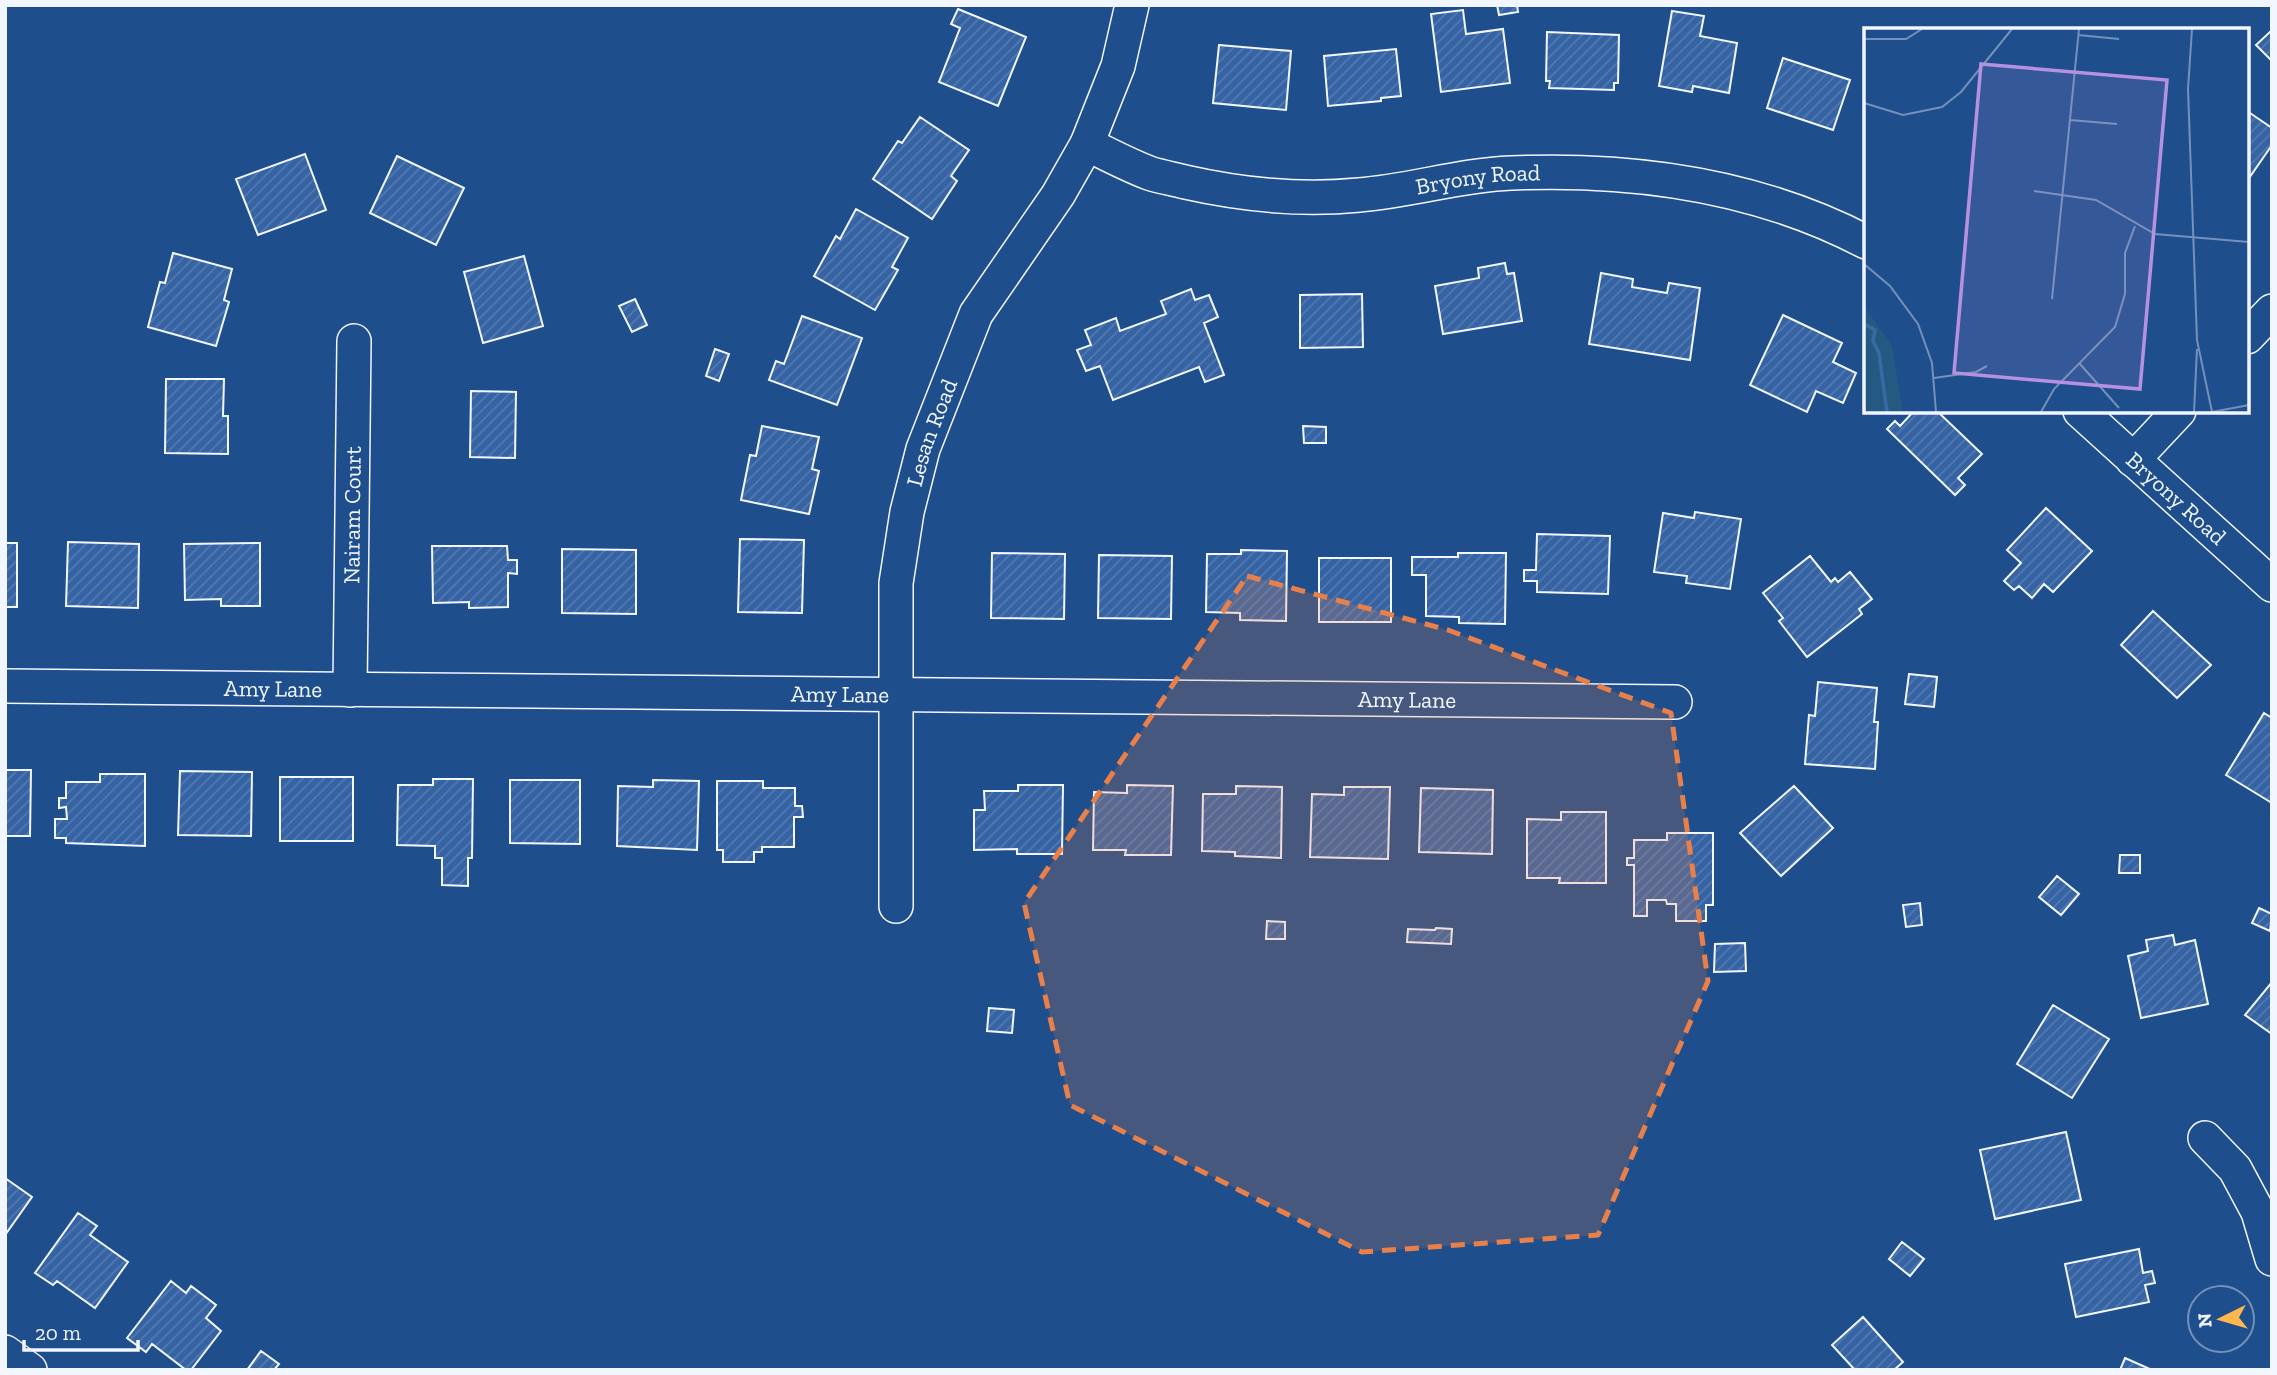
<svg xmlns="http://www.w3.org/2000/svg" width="2277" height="1375" font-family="'Zilla Slab',serif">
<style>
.building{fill:url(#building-hatch);stroke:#f2f6ff;stroke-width:2}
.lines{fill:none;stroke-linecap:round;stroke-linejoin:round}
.minor-casing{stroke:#f2f6ff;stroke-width:36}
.minor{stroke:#1f4e8c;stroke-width:33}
.marked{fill:#ea8049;fill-opacity:0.2;stroke:#ea8049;stroke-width:5;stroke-dasharray:14 9;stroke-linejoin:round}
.labels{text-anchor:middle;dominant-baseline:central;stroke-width:5;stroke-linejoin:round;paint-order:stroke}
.street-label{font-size:23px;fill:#f2f6ff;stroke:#1f4e8c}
.inset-river{fill:none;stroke:#3b69a3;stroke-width:3.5}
.inset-road{fill:none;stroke:#7391ba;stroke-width:2}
.view{fill:#b691df;fill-opacity:0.15;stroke:#b691df;stroke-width:3.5}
.inset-edge{fill:none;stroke:#f2f6ff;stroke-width:3.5}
</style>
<defs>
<pattern id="building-hatch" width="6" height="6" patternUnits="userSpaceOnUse" patternTransform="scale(1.75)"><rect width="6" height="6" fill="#3563a3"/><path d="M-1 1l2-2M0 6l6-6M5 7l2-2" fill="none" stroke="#537ab1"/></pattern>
</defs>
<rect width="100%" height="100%" fill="#1f4e8c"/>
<path class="building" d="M1497,5h20l1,7 -19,3z
M958,9l68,28 -28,69 -59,-24 21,-54 -9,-4z
M1463,10l3,24 37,-5 7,54 -69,9 -10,-78z
M1672,11l32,5 -4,20 37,7 -8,50 -36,-7 -1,6 -33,-6z
M2272,30v31l-16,-16z
M1547,32l72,3 -1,48h-4v7l-65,-2 1,-7h-4z
M1219,45l72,6 -5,59 -73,-7z
M1396,49l5,47 -20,2v3l-53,5 -4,-50z
M1783,58l67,22 -17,50 -66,-22z
M2247,111l25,17v17l-25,36z
M920,117l49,33 -18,26 6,5 -25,38 -59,-40 25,-38 4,2z
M305,154l21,56 -68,25 -22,-56z
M397,156l67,32 -28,57 -66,-32z
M856,209l52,29 -16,29 6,3 -23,40 -61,-34 22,-40 4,3z
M173,253l59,16 -8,31 5,2 -13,44 -68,-19 12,-45 5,1z
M524,256l19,70 -60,17 -19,-71z
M1505,263l2,11 7,-1 8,48 -79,13 -8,-48 44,-8 -1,-10z
M1601,273l32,6 -1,8 35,6 2,-10 31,5 -10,72 -101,-16z
M1191,289l4,11 14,-5 9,22 -14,6 20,52 -19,7 -6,-15 -86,33 -13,-34 -14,5 -9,-21 14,-5 -6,-15 31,-12 4,13 46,-17 -5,-13z
M1362,294l1,53 -63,1v-53z
M635,299l12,26 -15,7 -13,-26z
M1783,315l59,28 -9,19 23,11 -13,30 -27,-12 -9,21 -57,-27z
M802,316l60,22 -25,67 -68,-25 7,-19 8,3z
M715,349l14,5 -10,27 -13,-5z
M166,379h58l-1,37h5v38l-63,-1z
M471,391l45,1 -1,66 -45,-1z
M1914,411h23l45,43 -24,24 7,7 -10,10 -68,-66 8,-8 5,5z
M762,426l57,11 -7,32 7,2 -10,43 -68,-14 9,-45 6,1z
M1303,426l23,1v16h-22z
M2046,508l46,43 -39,41 -9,-8 -12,14 -13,-12 -5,4 -10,-9 17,-18 -14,-13z
M1695,512l46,7 -11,70 -44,-6 1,-7 -33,-4 9,-59 31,5z
M1537,534l73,2 -2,58 -71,-2v-11h-13v-11h12z
M740,539l64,1 -2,73 -64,-1z
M68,542l71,2 -1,64 -72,-2z
M5,543h12v64h-12z
M260,543v63h-39v-7l-36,1 -1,-56z
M432,546h75l1,14h9v14l-9,-1v34l-39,1v-6l-36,1z
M562,549l74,1v64l-74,-1z
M1241,550l46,1 -1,70 -46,-1v-7l-34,-1 1,-58h34z
M992,553l73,1 -1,65 -73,-1z
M1458,553h48l-1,71 -46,-1v-6l-33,-1v-41h-14v-18h46z
M1099,555l73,1 -1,63 -73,-1z
M1810,556l21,26 4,-4 3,4 12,-10 22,27 -13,10 3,5 -55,43 -28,-36 4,-3 -20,-25z
M1319,558h72v64h-72z
M2153,611l58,54 -34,33 -56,-53z
M1909,674l28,3 -3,30 -29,-3z
M1818,682l59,6 -3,34h4l-3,47 -70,-5 4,-49 6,1z
M2264,713l8,5v85l-46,-28z
M5,770h26l-1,66h-25z
M180,771l72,1 -1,64 -73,-1z
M100,774h45v72l-79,-3v-5h-11v-19h12l-1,-12 -7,1v-10h7v-16h34z
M280,777h73v64h-73z
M433,779h40l-1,79h-4v28l-26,-1v-27h-7v-12l-38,-1 1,-60h35z
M510,780h70v64l-70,-1z
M653,780l46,1 -2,69 -80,-4 1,-60 35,1z
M717,781h46v7h32v18h7l1,11h-9v30h-32v5h-8v10h-31v-12h-6z
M1018,785h45l-1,69h-45v-5l-43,1v-40h11l-1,-19h34z
M1127,785l46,1 -2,69h-46l1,-5h-33l1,-58 33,1z
M1236,786l46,1 -1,71 -46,-2v-4l-33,-1 1,-57h33z
M1794,786l39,42 -52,48 -41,-43z
M1344,787h46l-2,72 -78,-2 2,-63 32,1z
M1421,788l72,2 -1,64 -73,-2z
M1561,812h45v71h-47l1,-5h-33v-59l34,1z
M1667,833h46v72h-7v16h-30v-17h-9l-1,-4h-19v16h-13v-51h-7v-7h7v-18h33z
M2120,855h20v18h-21z
M2057,876l22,18 -18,21 -22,-18z
M1920,903l2,22 -16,2 -3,-22z
M2259,908l13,6 -2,17 -18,-8z
M1267,921l18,1v17h-19z
M1436,928l16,1 -1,15 -44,-2 1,-13 27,1z
M2173,935l2,10 20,-5 13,64 -67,14 -13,-62 20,-5 -2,-11z
M1745,943l1,28 -32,1 1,-28z
M2272,982v52l-27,-19z
M2053,1005l56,34 -37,59 -55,-34z
M989,1008l25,2 -2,23 -25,-2z
M2066,1132l15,68 -86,19 -15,-69z
M5,1178l27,19 -27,38z
M78,1213l19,13 -7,9 38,27 -33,46 -38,-27 -4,4 -18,-12z
M1902,1242l22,17 -14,17 -21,-17z
M2139,1249l4,24 9,-2 3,12 -10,2 4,17 -73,15 -11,-53z
M171,1281l15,12 5,-7 25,19 -10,13 15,13 -30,39h-5l-34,-26 -6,8 -19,-14z
M1863,1317l40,45 -9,8h-39l-23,-25z
M261,1351l18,13 -5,6h-27z
M2125,1358l27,12h-32z"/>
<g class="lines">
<defs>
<g id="minor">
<path id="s1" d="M1087,144c20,10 41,21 62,29 12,4 25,6 36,9 58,13 115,19 174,13 51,-4 101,-20 152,-22 121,-5 246,12 355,69"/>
<path d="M2247,337l25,-26"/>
<path id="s2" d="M2080,411l192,174"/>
<path d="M2133,460l46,-49"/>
<path id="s3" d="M5,686l1670,16"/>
<path id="s4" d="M350,690l4,-349"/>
<path id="s5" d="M896,906v-323l11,-71 16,-63 53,-135 82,-119 29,-51 31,-78 14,-61"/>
<path d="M2205,1138l30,31 23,43 14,47"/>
<path d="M5,1352l25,18"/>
</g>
</defs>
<use href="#minor" class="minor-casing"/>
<use href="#minor" class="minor"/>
</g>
<path class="marked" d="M1247,576l201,54 223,83 37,268 -110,254 -236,17 -292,-147 -46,-202z"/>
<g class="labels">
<g class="street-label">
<text stroke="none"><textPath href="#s1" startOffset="401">Bryony Road</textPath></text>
<text stroke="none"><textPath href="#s5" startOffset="478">Lesan Road</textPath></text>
<text stroke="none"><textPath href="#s2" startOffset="130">Bryony Road</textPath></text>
<text stroke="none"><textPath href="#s4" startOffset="175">Nairam Court</textPath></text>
<text stroke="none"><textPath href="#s3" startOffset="268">Amy Lane</textPath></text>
<text stroke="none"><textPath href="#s3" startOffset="835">Amy Lane</textPath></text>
<text stroke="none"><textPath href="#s3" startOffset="1402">Amy Lane</textPath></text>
</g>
</g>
<g transform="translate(1864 28)">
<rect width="385" height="385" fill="#1f4e8c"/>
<path d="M0,278l28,40 11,66h-39z" fill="#245a82"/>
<path class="inset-river" d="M0,296l11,6 -2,11 6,12 8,59"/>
<path class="inset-road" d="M328,1l-4,60 9,251 15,72M214,7l41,4M0,11h42l16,-10M0,75l39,12 39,-8 19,-15 51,-63M206,92l47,4M170,163l62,9 59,34 94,8M0,236l26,22 28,38 14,39 4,49M188,271l27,-270M216,336l39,44M70,350l42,-6 11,-6M177,384l13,-23 61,-62 10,-33v-41l10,-27M330,384l3,-63M348,384l37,-7"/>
<path class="view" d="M117,36l186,16 -27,309 -186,-16z"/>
<rect width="385" height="385" class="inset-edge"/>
</g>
<rect width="2277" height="1375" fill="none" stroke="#f2f6ff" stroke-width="14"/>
<g transform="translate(2221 1319) rotate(265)"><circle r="33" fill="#1f4e8c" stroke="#7391ba" stroke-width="2"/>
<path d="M0-5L12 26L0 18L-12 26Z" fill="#ffb74d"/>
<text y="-10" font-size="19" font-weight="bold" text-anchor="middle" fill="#f2f6ff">N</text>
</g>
<path d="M24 1340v10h114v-10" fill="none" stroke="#f2f6ff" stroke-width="3.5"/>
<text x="35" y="1340" font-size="21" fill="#f2f6ff" stroke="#1f4e8c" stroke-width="5" paint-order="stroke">20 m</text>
</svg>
